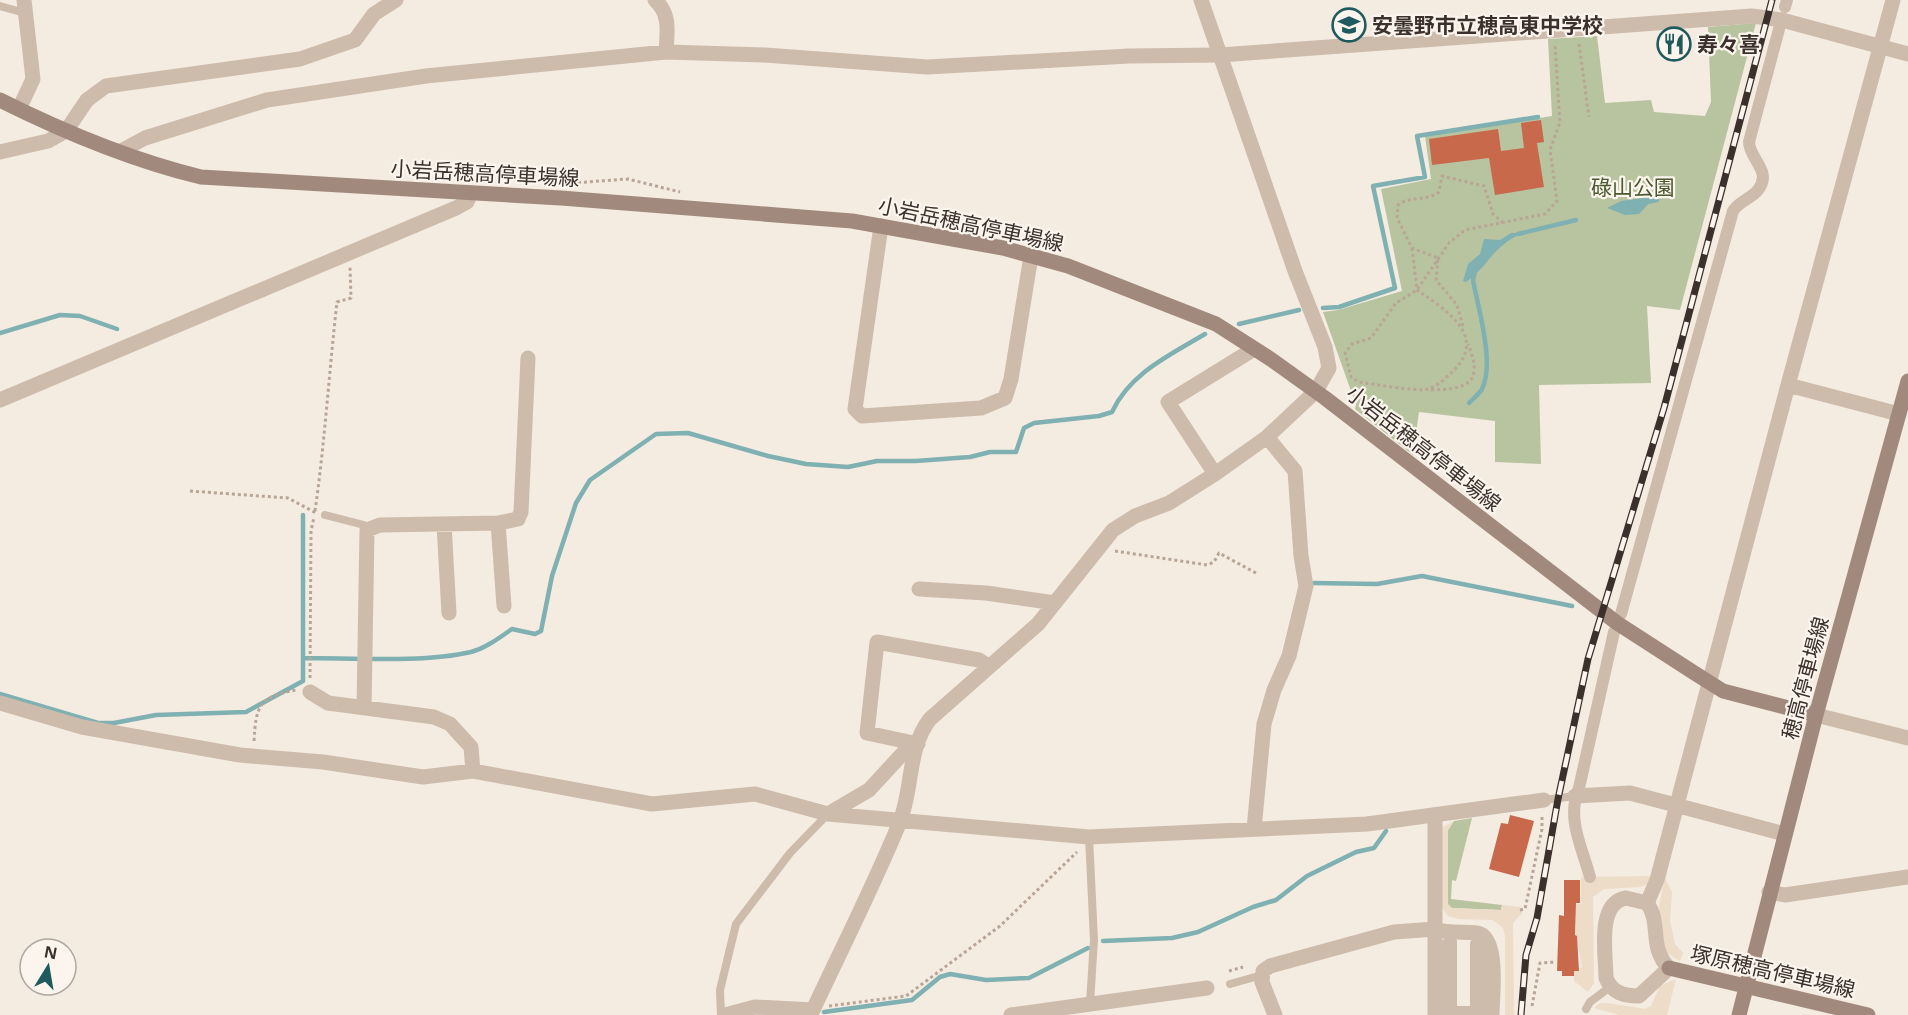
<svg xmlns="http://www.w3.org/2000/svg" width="1908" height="1015" font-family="'Open Sans','Noto Sans JP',sans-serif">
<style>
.green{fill:#b8c4a0}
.plaza{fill:#ecdcc8}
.water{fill:#7fb0b2}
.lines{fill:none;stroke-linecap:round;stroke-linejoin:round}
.stream{stroke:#7fb0b2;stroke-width:4.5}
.building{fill:#c8694b}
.path{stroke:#b9a596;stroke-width:3;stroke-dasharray:3 3;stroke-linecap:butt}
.service{stroke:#cdbbac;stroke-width:8}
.pedestrian{stroke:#cdbbac;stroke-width:12}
.minor{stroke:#cdbbac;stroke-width:15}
.tertiary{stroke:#cdbbac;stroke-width:15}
.secondary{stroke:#a18a7d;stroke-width:15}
.rail-casing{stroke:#3b302b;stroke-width:7}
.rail{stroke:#fbf5ee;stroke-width:4.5;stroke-dasharray:14;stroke-linecap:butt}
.labels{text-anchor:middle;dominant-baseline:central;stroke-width:4.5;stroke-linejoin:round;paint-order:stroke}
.poi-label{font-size:21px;font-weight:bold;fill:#3b302b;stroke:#fbf5ee;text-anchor:start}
.street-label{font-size:21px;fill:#3b302b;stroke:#fbf5ee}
.park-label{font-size:21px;fill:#4a5a2e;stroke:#fbf5ee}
</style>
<rect width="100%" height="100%" fill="#f4ebe1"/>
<path class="green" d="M1756,23l-76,287 -33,-4 4,77 -112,2 2,79 -46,-2v-41l-76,-9 -6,43 -58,-46 1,-4 -33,-93 15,-2 64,-19 -21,-102 50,-10 -6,-43 127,-20 -4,-77 49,-3 8,67 46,-3 3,12 51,4 6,-14 -3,-75z
M1472,818l-16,63 -4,-1 -1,19 51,6 -1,5 -49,-2 -4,-3v-75l6,-9z"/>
<path class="plaza" d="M1454,821l-6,9v74l4,4 49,2 1,-5 18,2 2,6 -9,10 1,92h-9v-79l-2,-8 -10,-8 -35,-1 -10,-3 -6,-8 -2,-79z
M1652,876l-4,8 -8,3 -36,2 -11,8 1,86 -6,9 -14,-11v-10l8,-4 -6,-32v-31h5v-27z
M1665,878l7,14 -2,29 5,23 8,9 -3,8 -13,-8 -4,-9 -4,-38z
M1676,979l-9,36h-47l-26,-7 6,-5h7l39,6 5,-3 9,-20z"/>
<path class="water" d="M1650,197l1,4 -12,13 -14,1 -18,-7 14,-7z
M1511,233h12c-31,13 -34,33 -57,49l-3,-1 5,-17 12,-10 4,-15 16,1z"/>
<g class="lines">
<path class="stream" d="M1647,202l10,-2
M1518,234l58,-14
M1323,308l16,-1 56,-19 -22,-102 52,-9 -8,-41 121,-19
M1239,324l60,-14
M0,333l60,-18 20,1 37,13
M1469,403c5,-5 10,-9 13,-14 13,-26 -4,-81 -9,-109l2,-9
M1314,583l63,1 45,-8 150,30
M303,658v-143
M0,694l98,29h16l42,-8 90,-3 57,-31v-23c50,0 120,5 168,-6 15,-4 28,-14 41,-23l23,5 6,-3 11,-55 24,-73 14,-23 66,-46 32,-1 80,23 38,8 42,3 29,-6h39l54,-4 20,-5h26l8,-24 10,-5 65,-7 13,-4c18,-39 58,-57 93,-78
M1103,941l69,-3 26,-6 55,-25 23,-7 31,-24 49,-24 18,-4 12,-17
M824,1012l88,-12 28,-23 10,-3 36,6 43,-2 59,-30"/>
</g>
<path class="building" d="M1541,120l3,22 -7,1 7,44 -49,8 -6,-37 -57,7 -3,-26 69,-10 3,22 23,-3 -3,-25z
M1510,815l24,6 -15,56 -30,-8 12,-46 7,1z
M1564,880h16v23h-4l-1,32 2,1 2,35h-5v5h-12v-5h-5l2,-56 5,1z"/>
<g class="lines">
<path class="path" d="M1579,44l10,73
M572,183l56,-4 52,13
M1412,248l5,42c28,19 71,46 37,80 -7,7 -16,16 -26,19 -11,3 -54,-5 -69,-7l-8,-5 -6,-24 7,-9 19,-6 25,-35 21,-13 32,-47 16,-13 80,-16 12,-13 -7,-51 10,-28 -5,-76
M1463,326l-6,-21 -21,-25 2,-22 -26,-10 -15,-30 1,-13c12,-10 28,-3 41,-13l3,-16 42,10 9,28 10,9
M1431,390c34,-1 54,-5 37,-46
M190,491l98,7 28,15
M315,511c10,-70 14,-139 22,-209l14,-4 -1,-31
M1115,551l92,14 7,-3 5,-9 37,20
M310,678l1,-147 3,-14
M254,741c2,-36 5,-44 42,-51
M1520,910l5,-1 17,-80v-13
M1229,971l14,-4
M829,1006l77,-10 94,-70 77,-74
M1532,1006l8,-43 16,-1"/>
<path class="service" d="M0,6l25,7
M325,515l39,10 3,5
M1544,800l31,-4
M1089,837l5,103 -4,63
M1230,984l32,-9
M1586,1009l4,-7 20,-15
M721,1015l-1,-25 16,-66 54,-71 37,-38"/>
<path class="pedestrian" d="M1785,7l2,-7
M1621,614l112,-403c7,-11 18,-12 25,-21 15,-19 -9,-31 -9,-48l30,-113
M1590,877c-8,-30 -24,-59 -11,-89l35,-156
M1443,1015v-67l8,-7v71h25v-68l9,11v60"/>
<path class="minor" d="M655,0c16,14 12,33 11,52
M19,109l14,-30 -9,-79
M121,151l24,-13 122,-38 159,-24 240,-24 99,3 162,12 202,-11 91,-1
M0,152l48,-11 18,-10 21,-31 19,-14 194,-27 55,-19 19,-26 22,-14
M881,226l-26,183 7,7 119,-8 24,-10 6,-19 20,-123
M1788,385l111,29
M1215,474l-47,-72 86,-53
M498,523l6,83
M444,524l5,89
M919,589l67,4 69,10
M310,692l18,11 106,14 16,7 21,23 2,24
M0,703l82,24 158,28 83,7 100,15 50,-6 179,33 103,-10 73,20 261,23 278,-13 177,-24
M364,708l3,-178 13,-5 118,-2 20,-4 3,-7 7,-154
M918,744l-51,-11 10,-91 102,18 9,6
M1575,796l55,-3 155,41
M828,814l41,-24 35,-38 14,-8
M1254,829l10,-105 10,-34 15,-34 17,-70 -5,-30 -6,-85 -28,-34
M1769,892l16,3 123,-18
M1647,903l10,-23 131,-495 105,-385
M725,1015l30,-8 58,3c29,-62 60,-123 86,-186 14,-33 8,-76 31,-105l108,-95 75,-94 22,-14 34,-13 46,-29 52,-37 49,-46
M1011,1015l196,-27
M1275,1015l-13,-33 1,-11 7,-5 124,-34 41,-3"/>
<path class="tertiary" d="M1201,0l94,271 30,76 4,21 -13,23
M1220,55l532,-39 30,4 126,34
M0,400l456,-192 11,-6 4,-9
M1816,715l92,23
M1626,898l21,5c15,20 1,44 22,65l-30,28c-15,0 -27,-3 -33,-18 0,-23 -10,-75 20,-80z
M1435,929c14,5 28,2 42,4 23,4 15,64 15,82
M1435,1015v-200"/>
<path class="secondary" d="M0,100c64,32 131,60 201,77l360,21 291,23 151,27 65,18 148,58 56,36 53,38 292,225 79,51 27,17 93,24
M1669,968l199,47
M1739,1015l77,-300 92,-334"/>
<defs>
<path id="rail" d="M1521,1015l5,-60 11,-37 21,-119 30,-140 76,-251 108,-408"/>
</defs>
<use href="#rail" class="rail-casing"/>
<use href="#rail" class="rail"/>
</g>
<defs>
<symbol id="school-ring" viewBox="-11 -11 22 22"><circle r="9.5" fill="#fbf5ee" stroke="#1f5a5e" stroke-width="1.5"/><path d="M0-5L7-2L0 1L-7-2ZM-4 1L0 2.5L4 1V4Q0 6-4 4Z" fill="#1f5a5e"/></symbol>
<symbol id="restaurant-ring" viewBox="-11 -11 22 22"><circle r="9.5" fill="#fbf5ee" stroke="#1f5a5e" stroke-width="1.5"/><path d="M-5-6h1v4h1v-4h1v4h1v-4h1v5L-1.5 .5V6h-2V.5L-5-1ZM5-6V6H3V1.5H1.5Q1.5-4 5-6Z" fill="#1f5a5e"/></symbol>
</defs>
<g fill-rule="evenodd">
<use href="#school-ring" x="1330" y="6" width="38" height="38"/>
<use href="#restaurant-ring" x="1655" y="25" width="38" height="38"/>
</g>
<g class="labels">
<g class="poi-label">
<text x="1372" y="25">安曇野市立穂高東中学校</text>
<text x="1697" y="44">寿々喜</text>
</g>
<g class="street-label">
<text transform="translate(485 173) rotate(3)">小岩岳穂高停車場線</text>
<text transform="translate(971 224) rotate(12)">小岩岳穂高停車場線</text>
<text transform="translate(1424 448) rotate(38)">小岩岳穂高停車場線</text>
<text transform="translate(1805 678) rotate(-75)">穂高停車場線</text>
<text transform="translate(1773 971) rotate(13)">塚原穂高停車場線</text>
</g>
<g class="park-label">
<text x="1633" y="187">碌山公園</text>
</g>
</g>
<g transform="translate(48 967) rotate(11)"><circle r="28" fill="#fbf5ee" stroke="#aea6a0" stroke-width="1.5"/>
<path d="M0-4.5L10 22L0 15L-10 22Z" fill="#1f5a5e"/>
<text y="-9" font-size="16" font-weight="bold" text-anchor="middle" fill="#3b302b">N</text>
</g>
</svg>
